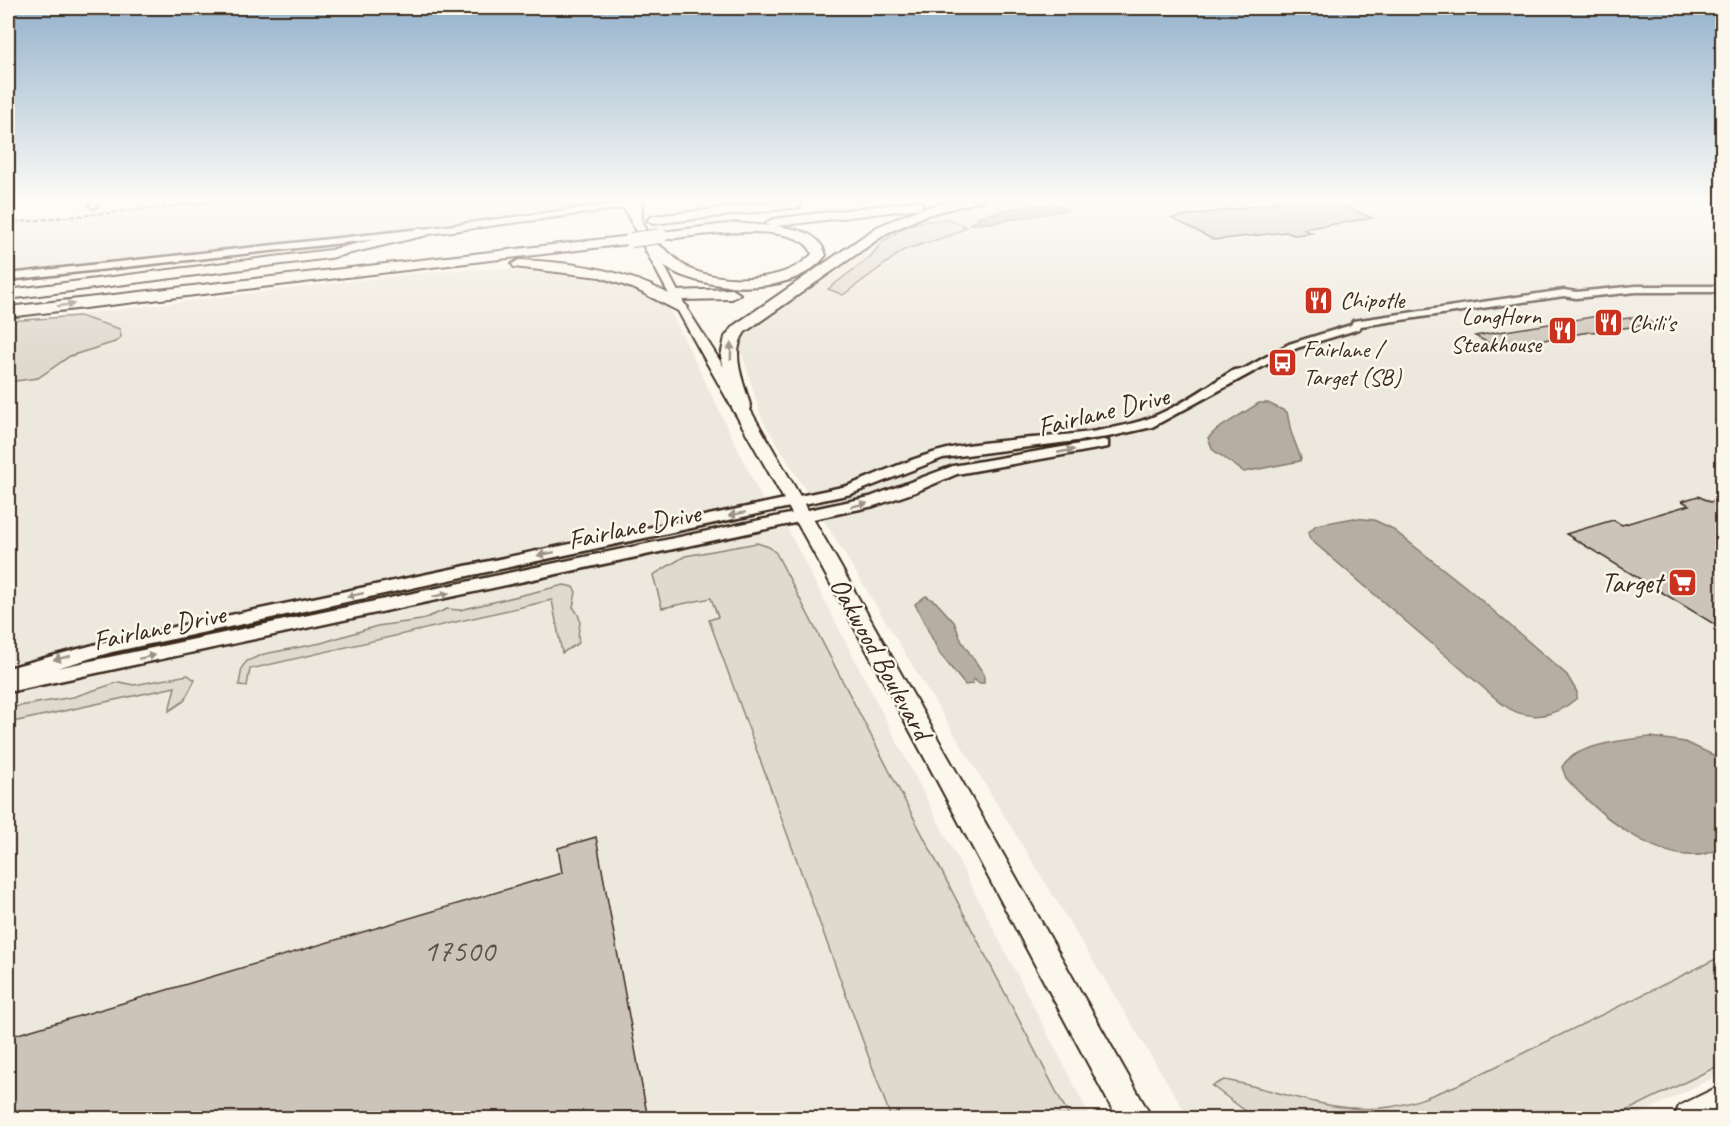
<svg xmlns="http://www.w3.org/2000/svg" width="1730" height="1126" font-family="Caveat,sans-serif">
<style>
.built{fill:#ede8dd}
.green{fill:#dfd9ce;stroke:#8d8276;stroke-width:1.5}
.water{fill:#b6aea2;stroke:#85796d;stroke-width:1.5}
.building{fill:#ccc4b9;stroke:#3b2a1e;stroke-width:1.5}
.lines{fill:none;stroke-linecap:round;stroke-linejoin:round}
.minor-casing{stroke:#3b2a1e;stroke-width:5}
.major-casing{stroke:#3b2a1e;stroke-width:4}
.highway-casing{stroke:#3b2a1e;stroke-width:4}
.minor{fill:#fbf7ec;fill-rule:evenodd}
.major{fill:#fbf7ec;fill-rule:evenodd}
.highway{fill:#fbf7ec;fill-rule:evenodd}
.rail{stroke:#3b2a1e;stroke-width:2;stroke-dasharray:5 2;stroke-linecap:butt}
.highway-bridge-casing{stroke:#3b2a1e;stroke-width:16;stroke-linecap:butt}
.highway-bridge{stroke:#fbf7ec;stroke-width:14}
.oneway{fill:#9b9085}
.labels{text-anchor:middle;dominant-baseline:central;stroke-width:5;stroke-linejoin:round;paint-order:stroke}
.far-poi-label{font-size:24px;fill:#3b2a1e;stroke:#fbf7ec;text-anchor:start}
.street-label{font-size:28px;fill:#3b2a1e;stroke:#fbf7ec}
.poi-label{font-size:28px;fill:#3b2a1e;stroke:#fbf7ec;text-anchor:end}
.near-number-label{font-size:32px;fill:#5f5045}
</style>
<rect width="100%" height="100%" fill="#fbf7ec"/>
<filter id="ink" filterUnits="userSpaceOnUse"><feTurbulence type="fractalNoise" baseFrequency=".0167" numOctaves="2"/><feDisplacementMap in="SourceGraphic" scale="12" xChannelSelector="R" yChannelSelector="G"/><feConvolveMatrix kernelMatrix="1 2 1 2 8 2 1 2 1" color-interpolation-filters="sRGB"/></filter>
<g filter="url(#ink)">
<path class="built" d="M277,200h332l8,15 -609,66v-57z
M995,200h727v873l-89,45h-444l-427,-699 -22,-72 1,-10 12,-11 132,-94 31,-15 36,-10z
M473,269h60l63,5 52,18 15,11 10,13 92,189 -597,124 -160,43v-349l409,-50z
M787,528l304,590h-1083v-425l579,-126z"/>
<path class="green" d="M949,219l17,8 -11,7 -51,16 -61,45 -15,-6 42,-32 14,-17 18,-11 17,-7z
M79,316l41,13 1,8 -6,5 -45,14 -32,22 -30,4v-61z
M757,543l12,4 7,6 294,565h-179l-182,-498 9,-3 -7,-19 -49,10 -9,-33 32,-19z
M564,585l9,2 3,5 -3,15c14,18 2,19 6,36l-17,10 -10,-53 -302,69 -3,17 -8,-1 3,-18 5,-6 17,-7 57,-11 56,-17 44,-6 26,-11 13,1z
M188,675l7,5 -11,21 -15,10 6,-24 -167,36v-15l65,-11 46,-15 15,3z
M1722,956v108l-110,54h-357l-43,-32 12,-6c55,9 110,36 166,27 25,-4 47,-14 70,-23z"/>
<path class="water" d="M1052,204l8,1 6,5 -74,13 -23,1 10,-4 -2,-3 36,-9z
M1259,403h9l19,9 4,20 10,26 -1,3 -56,11 -31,-22 -5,-12 8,-8z
M1354,518l20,2 17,8 75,59 101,88 10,17v6c-24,21 -52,24 -76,5l-191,-164 -2,-6 8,-8z
M926,596l10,6 18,20 8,20 22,32v9h-6l-4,-4 -2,5 -7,1 -25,-31 -25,-50z
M1651,737l34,5 37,17v88c-50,31 -125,-33 -156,-69l-4,-11c12,-23 65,-27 89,-30z"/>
<path class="building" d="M1270,200h59l43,18 -69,11 9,4 -18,2 -8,-3 -72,8 -42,-22 104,-15z
M1604,315l9,5 25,-3 17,7 -72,9 -85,15 -23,-12z
M1698,496l12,6 12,-3v130l-156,-95 47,-14 9,5 67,-20 -7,-4z
M596,837l52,282h-640v-82l554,-164 -4,-25z"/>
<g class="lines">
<defs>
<path id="minor" d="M8,200h10l-10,4z
M92,200h9l-7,8 -4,-3z
M412,230l5,3 -2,2 -407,45v-6z
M1636,286h86v6h-86l-60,6 -12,-2 -203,30 -2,3 -62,19 -145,79 -44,10 -165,21 -92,36 -739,158 -55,16 813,-171 83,-31 150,-26 5,1v6l-151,27 -42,18 -41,14 -866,186v-24l104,-28 735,-154c39,-15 79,-35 121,-41 57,-9 118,-7 173,-24 33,-10 63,-33 93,-51l10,-1 45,-25 62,-19 2,-4 211,-31 12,2z"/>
<path id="major" d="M620,200h10l56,107 55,87 97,168 314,556h-35c-100,-186 -198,-373 -300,-559 -64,-117 -133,-231 -193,-351l-202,27 -5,-3 5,-3 199,-26z
M1722,1085v33h-48l5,-12z"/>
<path id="highway" d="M630,200h12v22h-10z
M795,200l5,1v6l-147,17 -6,-4 6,-4z
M960,200h25l-58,15 -40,18 -142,99c-16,22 0,53 6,76l-3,4h-14l-13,-56 4,-19 8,-11 144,-99 42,-18z
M918,201l4,1v6l-145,18c22,4 42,6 49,29 -29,39 -102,37 -143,21 -15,-5 -30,-19 -40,-31l2,-3c15,-4 32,22 47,28 34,13 94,13 120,-16 -10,-36 -121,-18 -151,-14l-7,-4 7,-4 75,-9 33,3 -3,-3 7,-4z
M422,228l7,4 -2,3 -97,23 -322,41v-9l322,-40z
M631,236l7,4 -2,3 -628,74v-10z
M519,260c52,2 103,9 150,34l6,-3 57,-2 8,5 -8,5 -52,1 8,7 -8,5 -45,-23 -35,-12 -86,-10 -2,-3z"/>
</defs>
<use href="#minor" class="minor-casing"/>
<use href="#major" class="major-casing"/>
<use href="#highway" class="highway-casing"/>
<use href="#minor" class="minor"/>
<use href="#major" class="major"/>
<use href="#highway" class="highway"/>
<path class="rail" d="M8,223l228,-23"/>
<defs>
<path id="highway-bridge" d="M631,240l30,-4"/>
</defs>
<use href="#highway-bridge" class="highway-bridge-casing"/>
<use href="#highway-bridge" class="highway-bridge"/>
</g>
<defs><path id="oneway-solid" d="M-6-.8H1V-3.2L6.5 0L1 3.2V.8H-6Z" transform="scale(1.5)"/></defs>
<g class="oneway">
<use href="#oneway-solid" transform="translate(66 305) rotate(-7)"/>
<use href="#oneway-solid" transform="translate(731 351) rotate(-89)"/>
<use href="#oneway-solid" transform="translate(1066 451) rotate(-11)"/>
<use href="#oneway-solid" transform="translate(859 505) rotate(-12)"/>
<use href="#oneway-solid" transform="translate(737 514) rotate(168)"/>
<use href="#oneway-solid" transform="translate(546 554) rotate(168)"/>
<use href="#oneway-solid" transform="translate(355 595) rotate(168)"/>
<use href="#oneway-solid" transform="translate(441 595) rotate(-12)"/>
<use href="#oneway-solid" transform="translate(147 657) rotate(-12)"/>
<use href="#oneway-solid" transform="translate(62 658) rotate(166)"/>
</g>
</g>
<linearGradient id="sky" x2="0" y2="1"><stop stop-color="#94b2cc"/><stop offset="0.56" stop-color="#fdfbf6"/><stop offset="1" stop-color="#fdfbf6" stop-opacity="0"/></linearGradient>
<rect width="1730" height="358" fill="url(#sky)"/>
<defs>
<symbol id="restaurant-square" viewBox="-11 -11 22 22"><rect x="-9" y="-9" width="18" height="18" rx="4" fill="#c8321e" stroke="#fbf7ec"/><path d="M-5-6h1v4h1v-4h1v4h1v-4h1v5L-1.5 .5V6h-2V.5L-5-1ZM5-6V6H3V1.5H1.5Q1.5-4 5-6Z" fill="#fff"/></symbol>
<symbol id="bus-square" viewBox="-11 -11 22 22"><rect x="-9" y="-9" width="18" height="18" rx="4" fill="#c8321e" stroke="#fbf7ec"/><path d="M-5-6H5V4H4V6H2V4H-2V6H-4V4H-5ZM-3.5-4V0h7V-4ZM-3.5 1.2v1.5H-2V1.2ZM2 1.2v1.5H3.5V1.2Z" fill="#fff"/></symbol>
<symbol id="supermarket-square" viewBox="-11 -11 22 22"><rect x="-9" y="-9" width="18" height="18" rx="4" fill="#c8321e" stroke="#fbf7ec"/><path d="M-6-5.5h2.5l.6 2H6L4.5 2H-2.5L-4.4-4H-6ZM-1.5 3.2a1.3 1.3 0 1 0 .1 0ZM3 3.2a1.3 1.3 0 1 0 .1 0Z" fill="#fff"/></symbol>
</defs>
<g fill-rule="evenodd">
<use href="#restaurant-square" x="1302" y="284" width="33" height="33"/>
<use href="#restaurant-square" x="1592" y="306" width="33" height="33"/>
<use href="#restaurant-square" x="1546" y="314" width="33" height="33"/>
<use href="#bus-square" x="1266" y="346" width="33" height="33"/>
<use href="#supermarket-square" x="1666" y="566" width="33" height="33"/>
</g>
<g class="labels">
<g class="far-poi-label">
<text x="1340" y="300">Chipotle</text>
<text x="1541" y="316" text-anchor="end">LongHorn<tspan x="1541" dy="28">Steakhouse</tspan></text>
<text x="1629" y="323">Chili's</text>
<text x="1303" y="349">Fairlane /<tspan x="1303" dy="28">Target (SB)</tspan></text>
</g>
<g class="street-label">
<text transform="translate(1103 411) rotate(-14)">Fairlane Drive</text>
<text transform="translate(634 526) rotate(-12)">Fairlane Drive</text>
<text transform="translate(159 627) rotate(-12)">Fairlane Drive</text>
<text transform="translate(881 658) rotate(61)">Oakwood Boulevard</text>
</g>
<g class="poi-label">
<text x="1662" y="582">Target</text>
</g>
<g class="near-number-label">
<text x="459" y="950">17500</text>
</g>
</g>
<rect width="1730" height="1126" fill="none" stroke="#fbf7ec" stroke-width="30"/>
<rect x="15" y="15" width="1700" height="1096" fill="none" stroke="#3b2a1e" stroke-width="2" filter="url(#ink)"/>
</svg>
